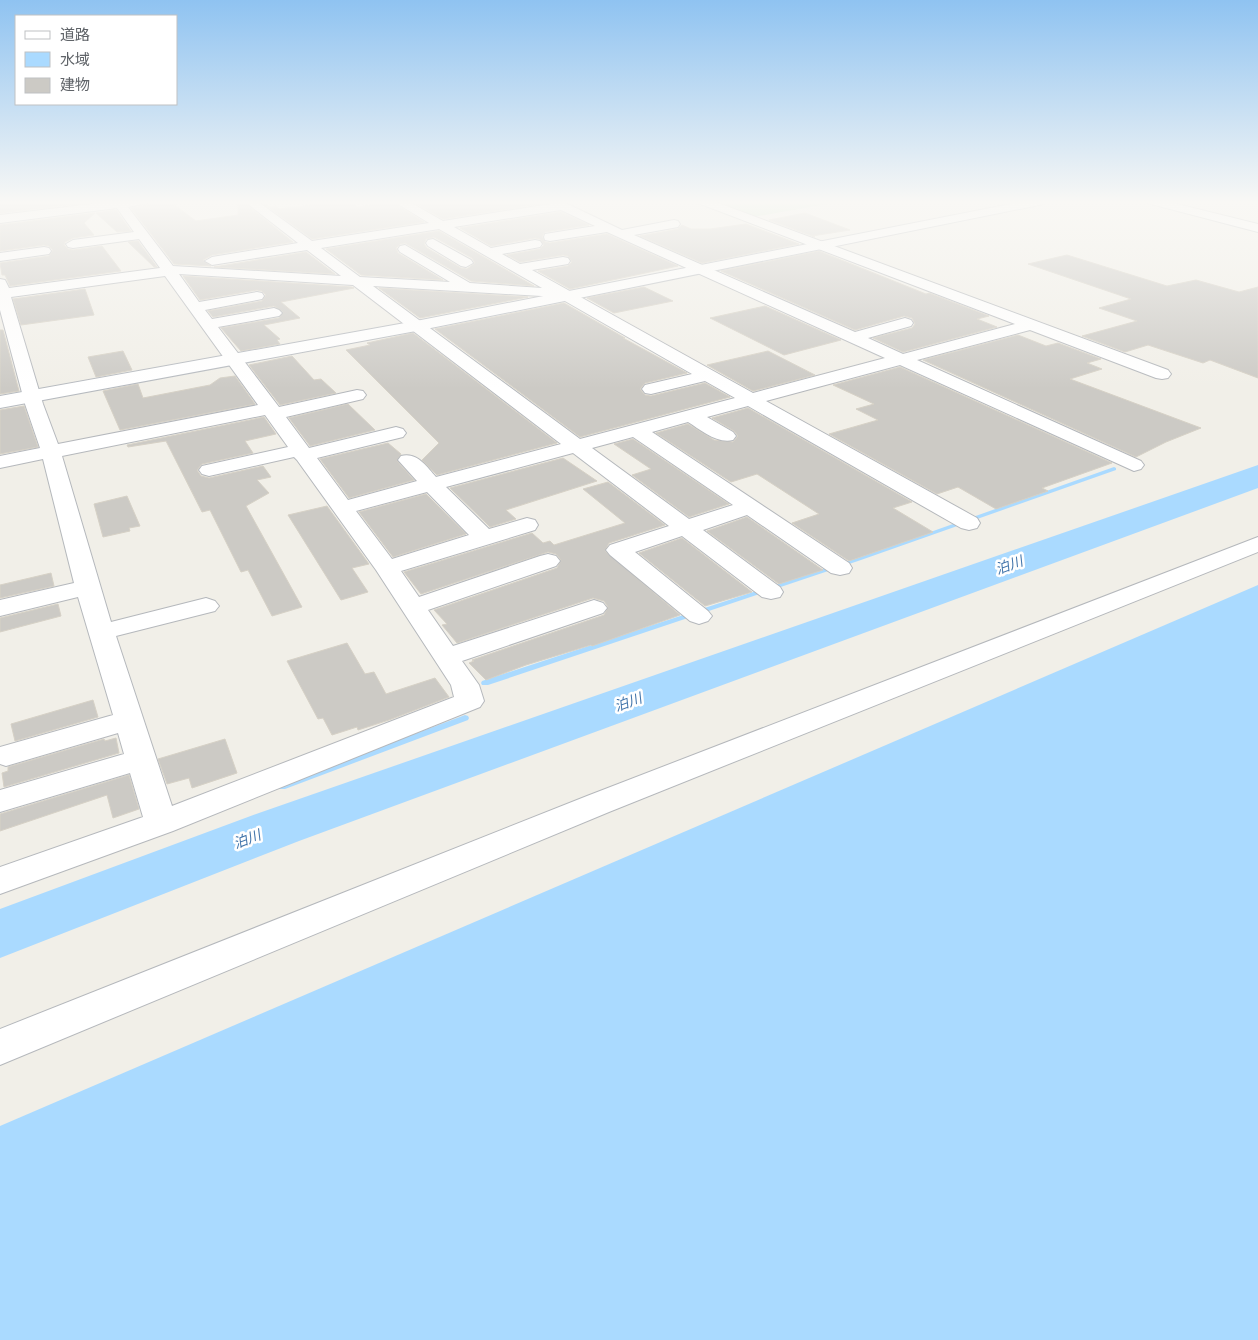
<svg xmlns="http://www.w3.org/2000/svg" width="1258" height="1340" font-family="Montserrat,'Noto Sans JP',sans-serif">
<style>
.green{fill:#c5e8c5}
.water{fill:#aadaff}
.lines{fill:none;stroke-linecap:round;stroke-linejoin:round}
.stream{fill:#aadaff;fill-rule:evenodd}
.river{fill:#aadaff;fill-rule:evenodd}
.building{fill:#cccac5;stroke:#d6d1c6;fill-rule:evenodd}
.street-casing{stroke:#b5b8bc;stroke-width:2}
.secondary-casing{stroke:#b6babf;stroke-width:2}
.street{fill:#fff;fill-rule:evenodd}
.secondary{fill:#fff;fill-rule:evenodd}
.labels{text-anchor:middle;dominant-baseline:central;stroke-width:5;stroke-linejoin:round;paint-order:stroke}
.water-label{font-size:14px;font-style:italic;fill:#4174aa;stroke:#fff}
</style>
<rect width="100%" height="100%" fill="#f1efe8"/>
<path class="green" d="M709,201h135l-91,16z"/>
<path class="water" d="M1258,585v755h-1258v-214z"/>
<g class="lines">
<path class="stream" d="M1114,467l2,1v2l-255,90 -373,125h-6l-1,-2 1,-2 375,-123z
M465,715l3,1 1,2 -1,2 -183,69h-6l-1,-2 1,-2z"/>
<path class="river" d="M1258,465v23l-959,353 -299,117v-49l259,-96z"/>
</g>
<path class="building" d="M0,201h100l-100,12z
M169,201l27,20 42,-6v-14h4l51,41 -81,13 -9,5 8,6 -37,-2 -43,-56 17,-3 4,-3z
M260,201l10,6 6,-1 3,3 57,-7 4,2h13l4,3 35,-5 32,20 -112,17z
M412,201h129l4,2 -102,16z
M116,210l15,21 -14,1 -21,-19z
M561,212l28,13 -44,7 -3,4 3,6 5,1 57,-9 71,32 -108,23 -32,-18 30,-5 4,-4 -4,-6 -5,-1 -43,7 -13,-7 33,-6 4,-4 -4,-6 -5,-1 -44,8 -31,-18z
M95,213l-11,10 10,12 -21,3 -8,4 -1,3 4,4 5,1 29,-4 19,25 -111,15 -5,-11h-3l-2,-12 49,-7 4,-6 -4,-4 -5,-1 -44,6v-26z
M805,213l45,17 -38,6 3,1 -46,-17z
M746,224l53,20 -97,19 -62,-27 38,-7 4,-4 9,4h19z
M439,231l95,55 -63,-5 -66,-38 -5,1 -4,4 2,5 45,27 -82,-5 -35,-26zM434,237l38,21 3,5 -8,6 -6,-1 -34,-20 -3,-4 2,-5z
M138,241l19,26h-3l-26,-25z
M819,251l107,43 3,-1 60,23 -12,3 20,8 -94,25 -30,-14 39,-10 3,-4 -3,-6 -8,-2 -49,14 -134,-59z
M306,252l29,22 -121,-7z
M1067,255l100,31 29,-6 43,12 19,-5v91l-48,-18 -7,3 -55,-18 -23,7 -43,-16 55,-15 -38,-13 32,-9 -103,-35z
M183,276l169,11 2,1 -73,14 19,16 -36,7 16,14 -3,1 3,4 -39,7 -20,-23 58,-10 4,-6 -9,-6 -61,11 -5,-6 54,-10 4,-6 -4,-4 -5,-1 -57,10z
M644,287l29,14 -59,12 -27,-15z
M379,288l149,9 -108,21z
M85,289l9,26 -73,10 -8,-26z
M564,303l61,35h-2l64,35 -42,10 -5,6 5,6 6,1 54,-13 25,14 -150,40 -145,-108z
M765,306l76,34 -57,15 -74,-37z
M0,330h3l16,61 -19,3z
M413,333l144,110 -120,32 -15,-15 17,-17 -93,-93 24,-5 -3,-2z
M1018,335l28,11 12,-3 43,16 -14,4 15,6 -32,10 131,49 -35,14 -30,15 -213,-97z
M123,351l9,19 -36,7 -8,-20z
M768,351l47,24 -62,16 -46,-26z
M292,356l22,24 7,-1 15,14 -56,12 -31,-40z
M900,367l212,96 -70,25 6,3 -52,18 -38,-22 -21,7 -108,-60 49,-14 -22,-11 18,-5 -41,-19z
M235,376l20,28 -135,26 -17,-39 35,-7 5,14 67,-13 10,-7z
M348,404l27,26 -65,16 -21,-28z
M24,406l14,41 -38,7v-44z
M748,408l164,94 -19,6 40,24 -84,29 -57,-38 27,-9 -62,-40 -26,8 -75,-49 32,-9 26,16 19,2 5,-6 -4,-5 -22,-13z
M264,417l12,17 -31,7 8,12 -51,11 -5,6 4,6 8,2 54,-12 8,11 -14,3 12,13 -23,13 56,101 -30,9 -24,-46 -7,2 -31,-62 -8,2 -36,-71 -38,6 -1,-2z
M633,439l96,65 -40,13 -57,-42 19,-6 -37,-25z
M388,443l13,11 -4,7 17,19 -65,18 -29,-39z
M563,458l34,23 -91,29 10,9 -26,8 -40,-39z
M608,482l57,43 -56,18 -4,8 75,64 -88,31 -1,-1 -65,20 -40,15 -17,-17 5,-2 -2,-1 132,-45 4,-8 -4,-6 -11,-3 -136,45 -15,-18 5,-1 -13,-14 123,-42 4,-8 -5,-6 -8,-2 -127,42 -17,-22 128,-39 11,10 7,-2 4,4 71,-22 -42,-34z
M426,494l40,40 -73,23 -34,-45z
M127,496l13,30 -11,2 1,3 -27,6 -9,-33z
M327,506l42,58 -17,4 16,24 -27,8 -53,-85z
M747,517l76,53 -44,14 -72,-53z
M682,538l70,54 -47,14 -66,-53z
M51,573l3,13 -54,12v-13z
M58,604l3,12 -61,16v-14z
M347,643l18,31 9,-2 12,22 49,-16 14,19 -60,23 -31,10 -1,-3 -25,8 -9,-17 -5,1 -31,-58z
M93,700l5,17 -83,24 -4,-17z
M116,738l3,15 -115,34 -2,-14 6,-2v-4l96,-28 1,2z
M225,739l12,34 -45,15 -3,-10 -22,6 -9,-25z
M129,775l10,34 -26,9 -6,-23 -107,36v-17z"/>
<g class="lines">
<defs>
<path id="street" d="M116,201h34l-2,2 -20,4 45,59 168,10 -34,-26 -95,15 -7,-4 7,-4 86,-14 -54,-42h13l55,40 117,-18 -36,-22h15l35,20 107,-17 -4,-3h15l61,29 52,-10 4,1 2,3 -2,3 -44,8 221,97 50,-14 6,2 2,3 -2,3 -43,12 35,16 112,-30 -317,-121 -2,-2h17l455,169 3,4 -3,4 -6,1 -6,-1 -126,-48 -113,30 224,101 3,4 -3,4 -7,2 -234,-106 -134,36 211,117 3,5 -3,5 -8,2 -8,-2 -213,-122 -41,11 26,15 3,4 -3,4c-16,4 -32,-10 -45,-18l-36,10 197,131 3,5 -3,5 -9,2 -9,-2 -84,-58 -44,15 77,57 3,5 -3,5 -9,2 -9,-2 -80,-61 -47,16 73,59 4,5 -4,5 -9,3 -9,-3 -80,-66 -4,-5 4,-5 59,-19 -96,-73 -127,34 43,42 38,-11 8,2 3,5 -3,5 -134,41 18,26 121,-41 8,-2 8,2 4,5 -4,5 -128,44 25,36 141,-46 9,3 4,5 -4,5 -141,48 17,24 5,16 -4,6 -307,124 -173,63v-27l143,-50 -13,-44 -130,39v-22l124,-36 -6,-21 -112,33 -6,-2v-17l113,-32 -35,-118 -78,19v-16l74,-17 -31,-124 -43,9v-12l40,-8 -15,-44 -25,-94v-31l5,1 4,8 151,-20 -21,-29 -66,9 -5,-1 -2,-3 7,-4 61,-8 -17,-24 -117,15v-8zM561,210l34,16 -50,8 -1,3 1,3 5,1 57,-9 278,126 -132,35 -221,-123 36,-6 2,-3 -2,-3 -5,-1 -43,7 -18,-10 38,-7 2,-3 -2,-3 -5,-1 -44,8 -37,-21zM439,229l103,59 -72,-5 -65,-38 -5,1 -2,3 2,3 50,30 -90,-5 -39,-29zM179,274l174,11 208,159 -125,33c-10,-11 -19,-25 -35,-21l-3,4 19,21 -69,19 -31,-42 86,-21 3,-4 -3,-4 -7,-2 -87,21 -23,-31 77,-18 3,-4 -3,-4 -6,-1 -78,17 -61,-80 61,-11 3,-3 -3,-3 -5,-2 -62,11 -7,-9 52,-10 5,-1 2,-3 -2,-3 -5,-1 -58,10zM165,276l93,129 -200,39 -15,-40 -32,-107zM373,286l185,11 134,77 -47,11 -3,4 3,4 6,1 54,-13 30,17 -155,41zM265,415l23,32 -86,19 -3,4 3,4 7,2 85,-19 3,3 79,110 75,115 3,12 -282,109 -56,-170 99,-25 4,-5 -4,-5 -9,-3 -95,24 -49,-166zM633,437l100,68 -44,14 -97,-71zM427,492l42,43 -77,24 -36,-48z
M1145,201h20l93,23v8l-111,-29z
M433,239l38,21 2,3 -7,4 -5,-1 -33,-20 -2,-3 2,-3z
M44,247l5,1 2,3 -2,3 -49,7v-8z
M1258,537v15l-649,260 -609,253v-36l587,-233z"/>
<path id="secondary" d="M1026,201h24l-6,3 -628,127 -416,77v-12l416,-75z"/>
</defs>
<use href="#street" class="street-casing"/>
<use href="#secondary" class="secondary-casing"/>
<use href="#street" class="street"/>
<use href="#secondary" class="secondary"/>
</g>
<linearGradient id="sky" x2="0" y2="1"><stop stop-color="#8fc3f1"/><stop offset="0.52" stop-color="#f9f8f5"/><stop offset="1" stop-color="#f9f8f5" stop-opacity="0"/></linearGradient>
<rect width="1258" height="389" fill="url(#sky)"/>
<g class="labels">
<g class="water-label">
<text transform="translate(1009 565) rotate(-20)">泊川</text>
<text transform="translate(628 702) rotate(-20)">泊川</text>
<text transform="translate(247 839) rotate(-21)">泊川</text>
</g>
</g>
<rect x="15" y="15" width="162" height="90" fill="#ffffff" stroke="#bfc1c3"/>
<rect x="25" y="31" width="25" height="8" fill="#ffffff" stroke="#bfc1c3"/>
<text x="60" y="40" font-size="15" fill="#5f6368">道路</text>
<rect x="25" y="52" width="25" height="15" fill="#aadaff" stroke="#bfc1c3"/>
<text x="60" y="65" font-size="15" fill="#5f6368">水域</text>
<rect x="25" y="78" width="25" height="15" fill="#cccac5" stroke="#bfc1c3"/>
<text x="60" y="90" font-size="15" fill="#5f6368">建物</text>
</svg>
